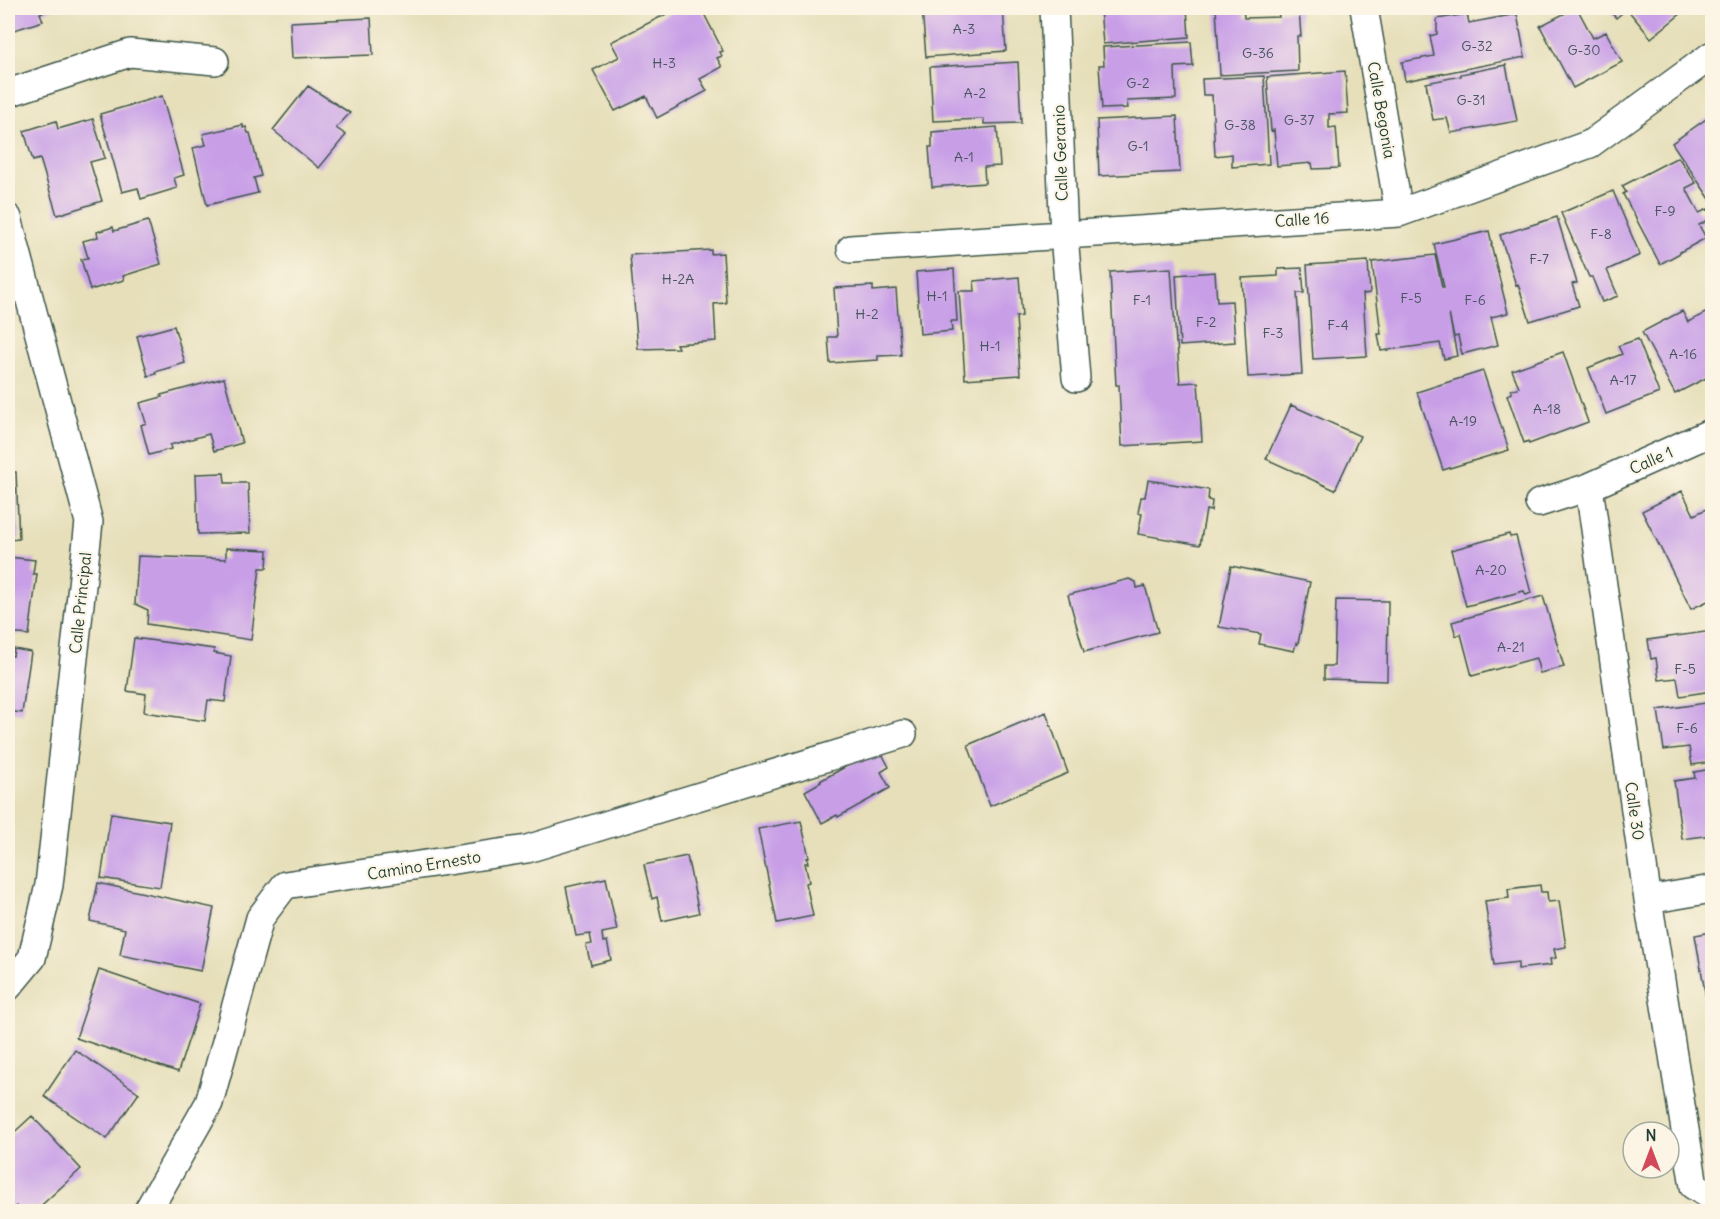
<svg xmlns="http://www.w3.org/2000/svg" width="1720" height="1219" font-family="Delius,sans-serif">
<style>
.building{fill:#c89fe7}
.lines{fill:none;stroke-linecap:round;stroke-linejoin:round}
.minor-casing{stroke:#3d5548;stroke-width:30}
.minor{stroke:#fff;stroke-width:27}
.labels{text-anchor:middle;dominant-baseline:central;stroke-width:4.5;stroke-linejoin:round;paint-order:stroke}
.number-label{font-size:14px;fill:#495661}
.street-label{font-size:16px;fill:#1f3d34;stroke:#fcf5e5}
</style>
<rect width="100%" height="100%" fill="#fcf5e5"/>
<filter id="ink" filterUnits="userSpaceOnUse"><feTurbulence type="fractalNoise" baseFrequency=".0167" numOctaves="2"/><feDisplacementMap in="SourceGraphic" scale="12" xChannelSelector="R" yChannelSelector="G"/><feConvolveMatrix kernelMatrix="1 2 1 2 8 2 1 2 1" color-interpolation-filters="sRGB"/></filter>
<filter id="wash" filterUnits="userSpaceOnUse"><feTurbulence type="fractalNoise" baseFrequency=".008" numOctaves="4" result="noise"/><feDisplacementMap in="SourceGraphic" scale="24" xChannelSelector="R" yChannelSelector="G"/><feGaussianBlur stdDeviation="1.35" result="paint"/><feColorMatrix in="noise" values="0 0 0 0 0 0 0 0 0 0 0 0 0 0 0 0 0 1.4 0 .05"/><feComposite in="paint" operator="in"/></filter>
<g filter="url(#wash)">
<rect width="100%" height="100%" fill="#e6dfba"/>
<g id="blocks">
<path class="building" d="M8,8h49l-17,5 3,8 -35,11z
M678,8h23l22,43 -3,1 2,4 -5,2 5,9 -22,12 7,12 -50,27 -11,-22 -31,15 -22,-41 26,-13 -8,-15z
M922,8h81l3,43 -80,6z
M1100,8h87l2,29 -86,7z
M1216,8h27l1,10 35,-1 -1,-5 21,-2 2,26h-4l1,35 -78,4z
M1575,8h2l16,30 13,-6 16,30 -49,26 -33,-62z
M1607,8h81l-37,30 -24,-29 -11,9z
M1467,14l2,9 48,-9 8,43 -120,24 -3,-19 32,-6 -4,-20 7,-2v-15z
M371,18l2,37 -81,3 -2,-36z
M1191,42l2,24 -18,1 1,32 -49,2 1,7 -26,1 -3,-44h5l-1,-18z
M1018,62l3,61 -37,1v-5l-51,2 -3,-54z
M1506,65l11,56 -66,12 -4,-15 -14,2 -7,-37 35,-7v-2z
M1345,71l3,42 -19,1v14l7,-1 3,41 -26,1 -1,-6 -35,3 -3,-36 -3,1 -4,-54z
M1264,76l5,88 -37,3v-13l-17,2 -3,-61h-9l-1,-16z
M308,86l42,27 -14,15 10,7 -27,33 -46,-38z
M162,96l22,79 -10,3 3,10 -36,11 -3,-11 -16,4 -22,-78z
M1712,115v87l-40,-59z
M1177,116l3,56 -81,4 -2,-56z
M93,119l12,39 -15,4 12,39 -45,14 -17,-56 -7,2 -9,-30 32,-10 2,8z
M243,125v3l3,-1 2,6h2l11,43 -7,2 4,15 -51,12 -14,-57 13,-3 -3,-11z
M997,127l3,39 -16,1 1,16 -53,4 -3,-40h3v-15z
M1678,157l18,26 -10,5 13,25 9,-4 4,9 -13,7 7,13 -26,14v1l-20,11 -37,-70 3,-2 -4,-6z
M1613,191l27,64 -33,15 11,26 -16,6 -10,-25h-3l-28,-64z
M1557,217l20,66 -5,1 7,22 -49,15 -12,-37 -2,1 -16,-50z
M148,221l13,43 -38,12 1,4 -34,10 -9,-31 7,-1 -5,-17 15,-4 -1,-5 16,-5 1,4z
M1489,231l3,13h-1l17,69 -17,4 7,28 -36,9 -4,-18 -4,1 -5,-23 8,42 -13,3 -4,-16 -59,8 -3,-17h3l-9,-72 63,-7 7,32h2l-10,-43z
M711,250v4l12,-1 3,50 -12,1 2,37 -40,3 2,4 -40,1 -8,-94z
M1368,261l2,32 -7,1 4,62 -54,3 -6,-94z
M1171,268l5,75h1l3,40 18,-1 4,59 -80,5 -3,-61h-3l-6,-113z
M1302,268l2,25h-7l5,81 -54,3 -6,-99 36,-2v-7z
M954,269l3,52h-6l1,10 -32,3 -4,-62z
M1215,272l2,30 15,-1 3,41 -55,4 -4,-71z
M1019,277l3,39 -6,1 4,58 -55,4 -6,-88h16l-1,-10z
M873,286v5l23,-2 5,66 -23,1v4l-48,3 -2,-26h9l-3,-49z
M1711,310l1,3v62l-37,19 -33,-62 40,-21 6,11z
M174,326l11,37 -30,9 1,2 -8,2 -11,-40z
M1638,339l21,54 -53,21 -18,-46 34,-14 -4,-8z
M1563,352l25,70 -59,22 -1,-3 -4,2 -17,-48 5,-2 -1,-3 8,-3 -7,-17z
M1483,371l26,79 -66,20 -26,-78z
M224,378l18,65 -28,8 -5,-17 -39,11 1,4 -22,6 -8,-30 5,-2 -6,-20 22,-6 -1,-2z
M1291,405l69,31 -25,54 -69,-31z
M8,472h8l3,67 -11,1z
M224,473l1,10h23l2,50 -52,1 -2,-60z
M1148,480l61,10 -1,10 4,1 -1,10 -5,-1 -6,35 -62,-11 4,-20 -4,-1 3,-16h4z
M1682,491l12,24 14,-7 4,9v82l-21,10 -49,-98z
M1509,534l1,3 6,-1 15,57 -5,2 -2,-4 -58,15 -15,-56z
M226,548l42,2 -1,18h-7l-9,72 -104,-16 1,-14 -13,-6 3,-48 88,3z
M8,557l27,3 -2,14h4l-8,61 -21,-2z
M1231,566l79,16 -12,62 -2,-1 -2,8 -35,-7 2,-10 -42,-7z
M1129,579l7,3 1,6 8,-2 13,46 -74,20 -16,-57z
M1543,596l21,71 -24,6 -4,-15 -64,18 -11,-42 -5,2 -4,-14z
M1336,600l52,1 -1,80 -63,-2v-13h10z
M1712,631v60l-32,5 -3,-18 -18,2 -3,-22 -5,1 -3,-19z
M134,638l80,11v4l17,3 -6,46 -17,-2 -3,21 -61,-9 2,-18 -19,-3z
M14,649l17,3 -9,61 -14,-2v-56l5,1z
M1712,702v60l-20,3 -3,-18 -25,3 -6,-40z
M1046,712l22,61 -78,33 -22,-61z
M8,732l6,1 -5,33 -1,-1z
M880,750l9,17 -8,5 9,16 -52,29 -1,-2 -15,8 -17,-32 16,-9 -1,-1 41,-23z
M1712,769v66l-30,4 -8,-58 21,-3 -1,-6z
M111,813l59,9 -10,65 -59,-9z
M801,821l8,36 -2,1 1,5h-3l4,19 -3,1 7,33 -36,7 -19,-94z
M687,856l12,57 -37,8 -5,-24 -5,2 -8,-34z
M606,878l11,52 -15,3 1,9 4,-1 4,19 -20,5 -5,-20 6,-1 -2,-10 -14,2 -10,-49z
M98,883l116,25 -13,63 -81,-16 5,-26 -35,-8z
M1540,885l1,7h6l1,10 11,-1 7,46 -12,2 2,9 -6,1 1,6 -33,4v-7l-24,3 -9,-64 24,-3 -1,-9z
M1712,932v94h-1l-16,-91z
M99,970l101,34 -22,68 -102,-34z
M75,1050l64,43 -32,46 -63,-43z
M32,1116l49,53 -47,43h-13l-5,-6 -5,5 -3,-4v-69z"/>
</g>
</g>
<g filter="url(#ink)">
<use href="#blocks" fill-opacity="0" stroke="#3d5548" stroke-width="1.5"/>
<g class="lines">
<defs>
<path id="minor" d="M1054,8l10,227 12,143
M1364,8l35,205
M8,93l122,-40 85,8
M8,218l81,304 -40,363 -17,73 -24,29
M851,249l548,-36 191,-69 122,-89
M1589,487l57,400 48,299 18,11
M1539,503l50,-16 123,-55
M1648,900l64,-11
M147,1212l62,-109 51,-185 25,-33 242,-36 376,-115"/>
</defs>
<use href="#minor" class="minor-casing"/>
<use href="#minor" class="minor"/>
</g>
</g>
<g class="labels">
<g class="number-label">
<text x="964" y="29">A-3</text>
<text x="1477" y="46">G-32</text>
<text x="1584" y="50">G-30</text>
<text x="1258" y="53">G-36</text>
<text x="664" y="63">H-3</text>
<text x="1138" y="83">G-2</text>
<text x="975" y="93">A-2</text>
<text x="1471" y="100">G-31</text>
<text x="1299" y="120">G-37</text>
<text x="1240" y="125">G-38</text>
<text x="1138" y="146">G-1</text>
<text x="964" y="157">A-1</text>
<text x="1665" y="211">F-9</text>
<text x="1601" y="234">F-8</text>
<text x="1539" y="259">F-7</text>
<text x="678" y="279">H-2A</text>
<text x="937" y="296">H-1</text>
<text x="1411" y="298">F-5</text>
<text x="1142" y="300">F-1</text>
<text x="1475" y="300">F-6</text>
<text x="867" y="314">H-2</text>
<text x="1206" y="322">F-2</text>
<text x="1338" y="325">F-4</text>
<text x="1273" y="333">F-3</text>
<text x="990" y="346">H-1</text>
<text x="1683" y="354">A-16</text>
<text x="1623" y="380">A-17</text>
<text x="1547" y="409">A-18</text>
<text x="1463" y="421">A-19</text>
<text x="1491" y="570">A-20</text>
<text x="1511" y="647">A-21</text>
<text x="1685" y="669">F-5</text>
<text x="1687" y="728">F-6</text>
</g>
<g class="street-label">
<text transform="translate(1382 110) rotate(80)">Calle Begonia</text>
<text transform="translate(1060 153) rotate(-92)">Calle Geranio</text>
<text transform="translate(1302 219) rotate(-4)">Calle 16</text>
<text transform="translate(1651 460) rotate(-24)">Calle 1</text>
<text transform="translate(80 603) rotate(-84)">Calle Principal</text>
<text transform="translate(1635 811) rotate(82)">Calle 30</text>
<text transform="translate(424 865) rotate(-9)">Camino Ernesto</text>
</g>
</g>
<rect width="1720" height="1219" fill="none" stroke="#fcf5e5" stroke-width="30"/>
<g transform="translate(1651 1150)"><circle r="28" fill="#fcf5e5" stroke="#a4ab9e" stroke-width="1.5"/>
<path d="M0-4.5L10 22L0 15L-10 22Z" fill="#d1495b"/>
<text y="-9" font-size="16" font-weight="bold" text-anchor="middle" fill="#1f3d34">N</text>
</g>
</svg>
